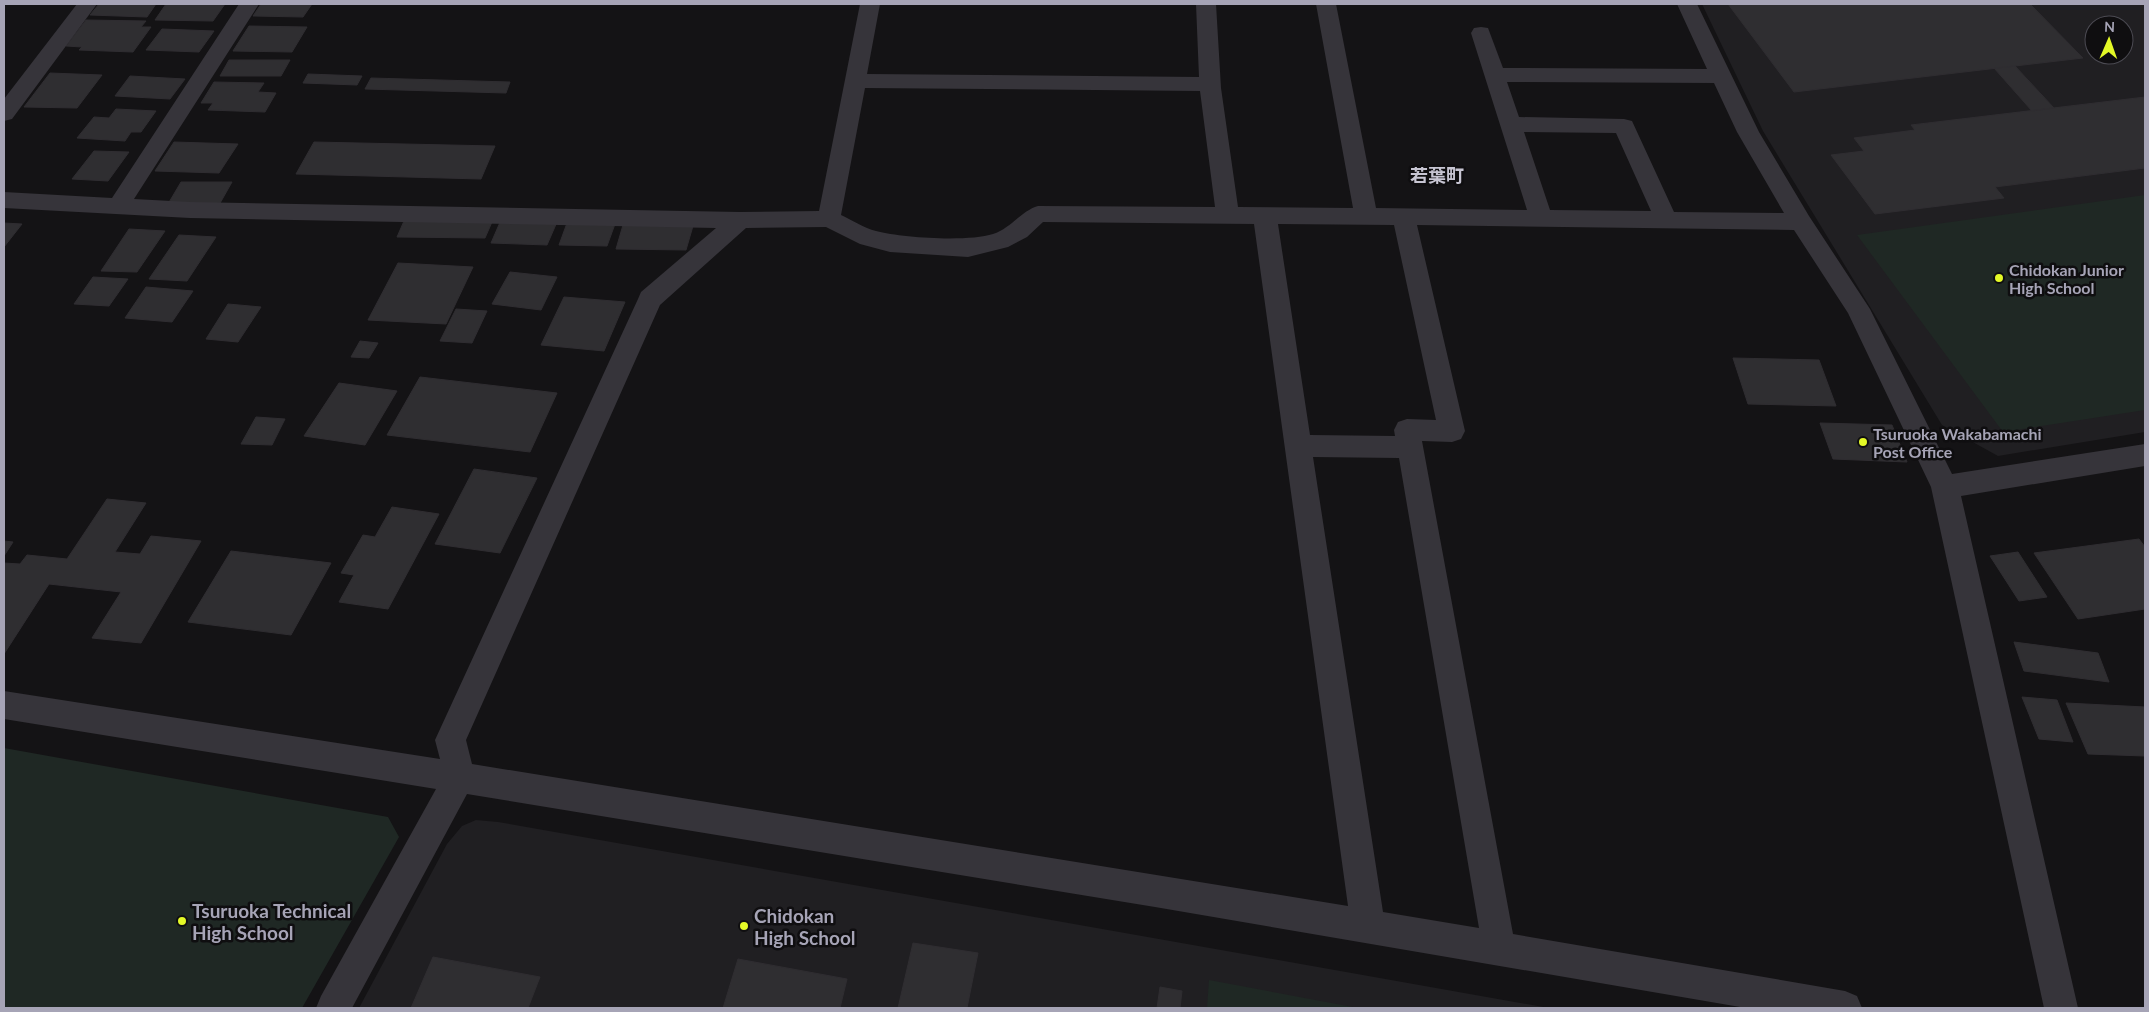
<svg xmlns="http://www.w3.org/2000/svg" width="2149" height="1012" font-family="Lato,'Noto Sans JP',sans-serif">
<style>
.built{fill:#201f22;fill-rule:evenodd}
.green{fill:#1f2824}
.building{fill:#2f2e31;stroke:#2f2d31}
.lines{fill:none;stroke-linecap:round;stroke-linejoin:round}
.street{fill:#36343a;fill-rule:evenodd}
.poi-dot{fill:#e4f927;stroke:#0f0e10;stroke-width:2}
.labels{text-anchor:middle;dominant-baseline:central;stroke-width:5;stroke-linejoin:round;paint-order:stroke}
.poi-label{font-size:16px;font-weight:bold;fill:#a6a4b6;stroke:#0f0e10;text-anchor:start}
.neighbourhood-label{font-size:18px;font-weight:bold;fill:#c7c5d2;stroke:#0f0e10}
.near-poi-label{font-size:19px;font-weight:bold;fill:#a6a4b6;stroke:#0f0e10;text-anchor:start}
</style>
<rect width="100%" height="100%" fill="#141315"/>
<path class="built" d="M1702,4h443v428l-147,24 -56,-31 -179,-294zM2094,25h30v30h-30z
M476,820l22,2 1051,186h-1190l88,-164 15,-18z"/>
<path class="green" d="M2145,195v215l-142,22 -146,-197z
M4,748l384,69 11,20 -97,171h-298z
M1209,980l149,28h-151z"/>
<path class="building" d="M99,4h57l-9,13 -57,-2z
M166,4h59l-12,17 -58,-1z
M261,4h51l-9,13 -50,-1z
M1728,4h302l53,54 -289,34z
M86,20l60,1 -5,6h10l-18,25 -54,-2 3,-3 -16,-1z
M249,26l58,1 -15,25 -59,-1z
M162,29l52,2 -15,21 -53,-2z
M229,60h61l-9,16h-61z
M2015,66l39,42 -22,3 -38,-43z
M50,73l52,2 -25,33 -53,-1z
M308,74l54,2 -5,9 -54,-2z
M130,76l55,3 -15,20 -55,-3z
M371,78l139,4 -4,11 -141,-4z
M214,82l50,1 -6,9 18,1 -11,19 -57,-2 5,-7h-12z
M2145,97v71l-150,19 9,11 -129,16 -44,-59 33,-4 -10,-13 61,-8 -4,-5z
M116,109l40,2 -15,21h-10l-6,9 -48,-3 17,-21 15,1z
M174,142l64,2 -19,29 -64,-2z
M314,142l181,4 -14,33 -185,-5z
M94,151l35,1 -21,29 -36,-2z
M181,182h51l-13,23 -51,-1z
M501,220l56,2 -10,23 -56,-2z
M404,221l88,1 -7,16 -88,-1z
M4,223l18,1 -18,23z
M567,223l48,1 -8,22 -48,-1z
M623,225l70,1 -7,24 -70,-1z
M129,229l36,2 -28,41 -36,-1z
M179,235l37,2 -29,44 -38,-2z
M398,263l75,4 -27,57 -78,-4z
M510,272l47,5 -16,33 -49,-6z
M93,277l35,2 -19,27 -35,-2z
M146,287l47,4 -21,31 -47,-4z
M564,297l61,5 -21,49 -63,-6z
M228,304l33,3 -23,35 -32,-3z
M456,309l31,2 -15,32 -32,-2z
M360,341l18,2 -9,15 -18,-1z
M1733,358l86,2 17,46 -88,-2z
M420,377l137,16 -27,59 -143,-17z
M339,383l58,8 -32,54 -61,-9z
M256,417l29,2 -13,26 -31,-1z
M1820,423l72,2 15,37 -74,-3z
M474,469l63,9 -37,75 -65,-9z
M107,499l39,4 -31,49 25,2 11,-18 50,5 -60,102 -49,-5 29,-46 -72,-8 -45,70v-91l16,1 7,-9 40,4z
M392,507l47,7 -51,95 -49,-7 15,-27 -13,-2 22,-38 12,2z
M2139,539l6,8v62l-67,10 -44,-66z
M4,541l9,1 -9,14z
M231,551l100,12 -40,72 -103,-13z
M2018,552l29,45 -28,4 -29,-45z
M2014,642l84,11 11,29 -85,-11z
M2022,697l35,3 16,42 -34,-3z
M2066,703l79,4v49l-57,-2z
M913,943l65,10 -11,55h-69z
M433,957l107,20 -12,31h-117z
M738,959l109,20 -7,29h-117z
M1160,987l22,4 -2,17h-23z"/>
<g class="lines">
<path class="street" d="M77,4h20l-85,115 -8,2v-22z
M239,4h20l-125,195 56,3 550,10 79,-1 41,-207h20l-13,70 332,3 -3,-73h20l5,84 17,119 115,1 -37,-204h20l40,204 151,2 -56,-177 3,-5 7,-1 7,1 15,40 204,1 -30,-65h20l62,128 50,84 61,93 82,165 193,-30v22l-184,30 117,512h-34l-113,-521 -83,-174 -54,-83 -377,-5 48,206 -4,8 -9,3 -30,-1 91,493 332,57 12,5 5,12h-116l-591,-101 -688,-113 -115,214h-36l5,-12 115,-207 -432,-70v-28l436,68 -5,-19 203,-441 3,-7 75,-64 -526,-10 -186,-10v-16l108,6zM1507,82l207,1 23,49 47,81 -110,-1 -42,-91 -8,-2 -105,-2zM865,88l335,3 15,116 -177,-1c-17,5 -27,22 -45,28 -25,8 -91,4 -117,-3 -12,-3 -24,-11 -35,-16zM1524,132l92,1 35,78 -101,-1zM1043,222l211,2 94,682 -876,-142 -6,-24 194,-435 86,-77 80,-1 34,17 30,8 78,5 40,-10 19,-10zM1278,224l116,1 42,195 -29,-1 -9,3 -4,8 1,6 -85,-1zM1313,457l86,1 80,470 -96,-16z"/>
</g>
<g class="poi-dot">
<circle cx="1999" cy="278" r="5"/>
<circle cx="1863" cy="442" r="5"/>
<circle cx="182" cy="921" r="5"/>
<circle cx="744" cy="926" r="5"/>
</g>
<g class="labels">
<g class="poi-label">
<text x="2009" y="269">Chidokan Junior<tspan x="2009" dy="18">High School</tspan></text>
<text x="1873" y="433">Tsuruoka Wakabamachi<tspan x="1873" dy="18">Post Office</tspan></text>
</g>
<g class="neighbourhood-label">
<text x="1437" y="175">若葉町</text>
</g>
<g class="near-poi-label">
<text x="192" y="910">Tsuruoka Technical<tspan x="192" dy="22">High School</tspan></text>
<text x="754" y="915">Chidokan<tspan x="754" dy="22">High School</tspan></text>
</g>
</g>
<rect width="2149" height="1012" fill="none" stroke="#a6a4b6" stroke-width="10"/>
<g transform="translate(2109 40) rotate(2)"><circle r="24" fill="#0f0e10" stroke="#4b4a52"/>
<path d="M0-4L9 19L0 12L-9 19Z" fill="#e4f927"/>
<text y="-8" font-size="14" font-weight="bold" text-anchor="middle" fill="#a6a4b6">N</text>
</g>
</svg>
